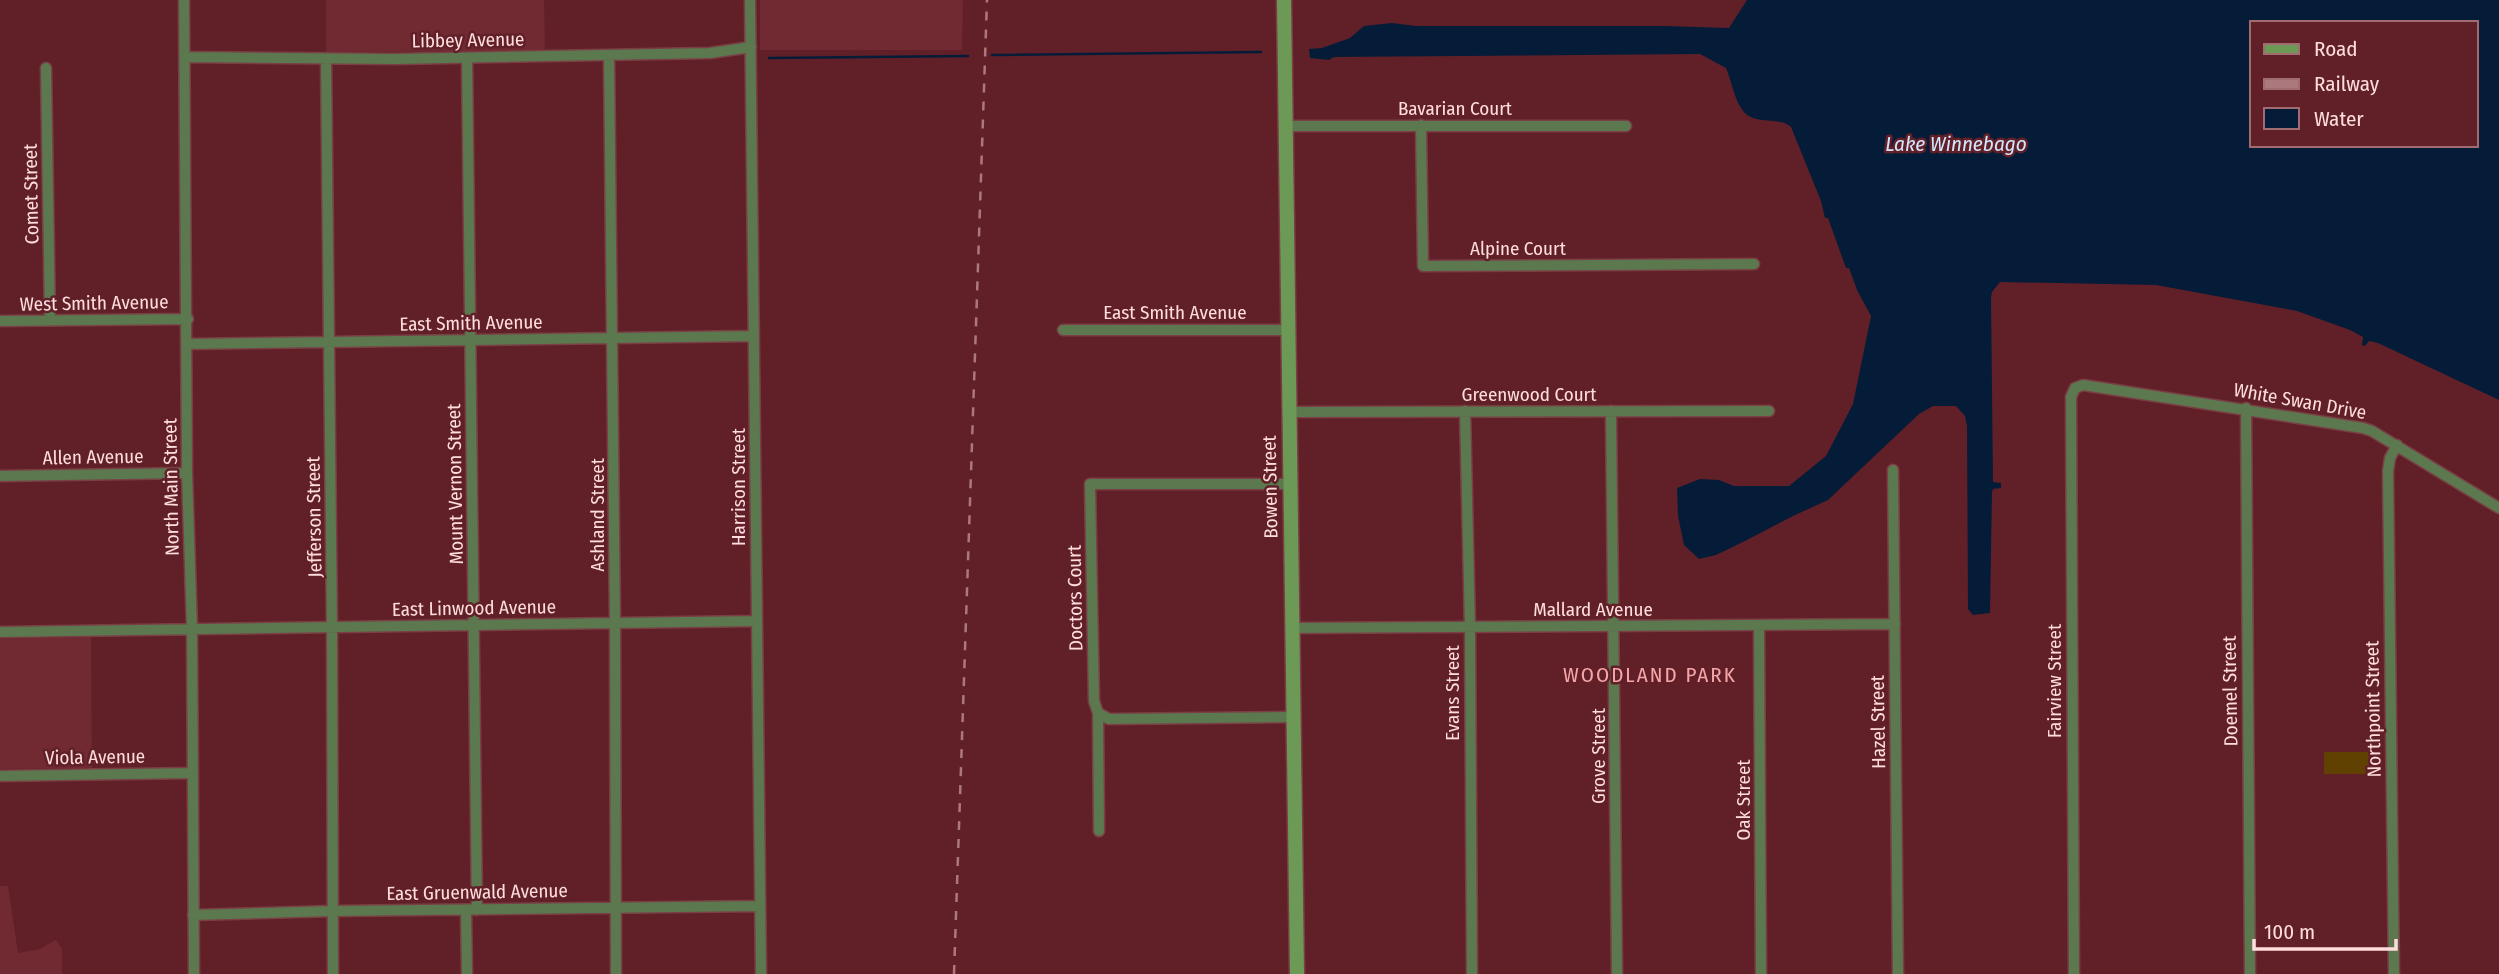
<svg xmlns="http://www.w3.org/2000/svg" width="2499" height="974" font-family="'Fira Sans Condensed',sans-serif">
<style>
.built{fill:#712932}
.green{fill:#614102}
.water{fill:#051c39;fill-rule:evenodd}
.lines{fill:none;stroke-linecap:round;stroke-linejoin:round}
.stream{stroke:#051c39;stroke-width:2.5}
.street-casing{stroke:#7a3e45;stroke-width:13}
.secondary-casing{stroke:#7a3e45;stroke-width:17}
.street{stroke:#5b784e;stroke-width:10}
.secondary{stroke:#6c9a56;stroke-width:14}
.rail{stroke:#ab787d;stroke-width:2.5;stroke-dasharray:9 9;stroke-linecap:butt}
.labels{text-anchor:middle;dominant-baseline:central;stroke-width:5;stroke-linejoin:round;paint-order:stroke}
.street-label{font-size:19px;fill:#ffddde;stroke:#612028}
.water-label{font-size:21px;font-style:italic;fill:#d3e5fd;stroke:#612028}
.neighbourhood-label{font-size:21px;letter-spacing:2px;fill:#f5a6a9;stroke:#612028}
</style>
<rect width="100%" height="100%" fill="#612028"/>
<path class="built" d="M326,0h218l1,51 -219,1z
M760,0h203l-1,50h-202z
M91,637l1,131 -92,1v-130z
M0,886h8l10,67 22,-4 16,-9 6,9v25h-62z"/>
<path class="green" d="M2324,752h48v22h-48z"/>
<path class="water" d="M1747,0h752v400l-121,-57 -9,-2 -4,5 -3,-1 1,-8 -13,-7 -53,-19 -141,-26 -156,-3 -8,10 -1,6 2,184 8,1v5l-8,1 -1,3 -2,121 -17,2 -5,-6 -1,-183 -2,-10 -9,-10h-23l-14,8 -91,86 -35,16 -48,25 -29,14 -17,4 -15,-14 -6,-29 -1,-28 23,-9 19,1 15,6h55l37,-30 27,-52 18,-88 -14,-26 -8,-22h-3l-18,-50h-3l-4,-17 -30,-74c-12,-11 -36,-1 -48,-16 -9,-12 -11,-29 -17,-43l-26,-14 -366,3 -5,3 -19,-2 -1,-9 13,-1 28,-10 14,-12 28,-3 24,3h247l66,2zM2252,23h224v122h-224z"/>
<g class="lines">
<path class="stream" d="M992,55l269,-3
M769,58l199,-2"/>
<defs>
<path id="street" d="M184,0l3,473 5,156 2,345
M750,0l11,974
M609,55l6,568 1,351
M185,57l211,2 314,-6 41,-6
M467,58l10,852
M326,59l6,569 1,346
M46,68l4,252
M1421,125l2,141 331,-2
M1284,126h342
M0,321l188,-2
M1063,330h224
M187,344l567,-8
M2246,408l4,566
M1465,411l5,216 2,347
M1611,411l6,563
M1288,412l481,-1
M1893,470l5,504
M0,476l187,-3
M1289,484h-199l4,217 4,12 11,6 184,-2
M1759,625l2,349
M1291,628l604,-4
M0,632l757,-11
M1098,713l1,118
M0,776l191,-3
M466,910l1,64
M193,915l139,-4 428,-5
M2074,974l-3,-577 4,-9 8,-3 280,43 9,3 127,77
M2394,974l-6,-503 2,-13 7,-13"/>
<path id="secondary" d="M1284,0l13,974"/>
</defs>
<use href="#street" class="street-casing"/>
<use href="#secondary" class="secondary-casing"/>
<use href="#street" class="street"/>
<use href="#secondary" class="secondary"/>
<path class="rail" d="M954,974l33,-974"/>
</g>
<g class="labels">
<g class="street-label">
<text transform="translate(468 40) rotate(-1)">Libbey Avenue</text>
<text x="1455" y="108">Bavarian Court</text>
<text transform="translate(31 194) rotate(-91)">Comet Street</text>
<text x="1518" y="248">Alpine Court</text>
<text transform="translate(94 303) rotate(-1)">West Smith Avenue</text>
<text x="1175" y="312">East Smith Avenue</text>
<text transform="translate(471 323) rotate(-1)">East Smith Avenue</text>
<text x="1529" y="394">Greenwood Court</text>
<text transform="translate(2300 401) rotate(10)">White Swan Drive</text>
<text transform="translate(93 457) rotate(-1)">Allen Avenue</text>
<text transform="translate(455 484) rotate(-91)">Mount Vernon Street</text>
<text transform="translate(171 487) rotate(-91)">North Main Street</text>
<text transform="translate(738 487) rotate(-90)">Harrison Street</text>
<text transform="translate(1270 487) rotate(-91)">Bowen Street</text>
<text transform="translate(597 515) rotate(-90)">Ashland Street</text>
<text transform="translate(314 517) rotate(-91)">Jefferson Street</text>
<text transform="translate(1075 598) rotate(-91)">Doctors Court</text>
<text transform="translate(474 608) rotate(-1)">East Linwood Avenue</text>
<text x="1593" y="609">Mallard Avenue</text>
<text transform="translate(2054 681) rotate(-90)">Fairview Street</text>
<text transform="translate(2230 691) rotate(-91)">Doemel Street</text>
<text transform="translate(1452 693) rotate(-90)">Evans Street</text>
<text transform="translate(2373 709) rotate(-91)">Northpoint Street</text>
<text transform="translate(1878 722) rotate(-91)">Hazel Street</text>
<text transform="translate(1598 756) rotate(-90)">Grove Street</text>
<text transform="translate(95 757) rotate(-1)">Viola Avenue</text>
<text transform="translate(1743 800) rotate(-90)">Oak Street</text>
<text transform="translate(477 892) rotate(-1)">East Gruenwald Avenue</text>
</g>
<g class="water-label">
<text x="1956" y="144">Lake Winnebago</text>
</g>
<g class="neighbourhood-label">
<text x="1650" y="675">WOODLAND PARK</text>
</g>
</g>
<rect x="2250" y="21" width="228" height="126" fill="#612028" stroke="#a06c71" stroke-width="2"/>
<rect x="2264" y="44" width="35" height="10" fill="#6c9a56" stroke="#a06c71" stroke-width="2"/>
<text x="2314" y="56" font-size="21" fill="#ffddde">Road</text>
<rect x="2264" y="79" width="35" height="10" fill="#ab787d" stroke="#a06c71" stroke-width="2"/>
<text x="2314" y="91" font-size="21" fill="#ffddde">Railway</text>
<rect x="2264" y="108" width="35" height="21" fill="#051c39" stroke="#a06c71" stroke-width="2"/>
<text x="2314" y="126" font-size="21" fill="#ffddde">Water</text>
<path d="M2254 939v10h142v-10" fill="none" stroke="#ffddde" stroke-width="3.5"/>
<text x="2264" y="939" font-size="21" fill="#ffddde" stroke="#612028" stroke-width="5" paint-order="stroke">100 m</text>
</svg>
